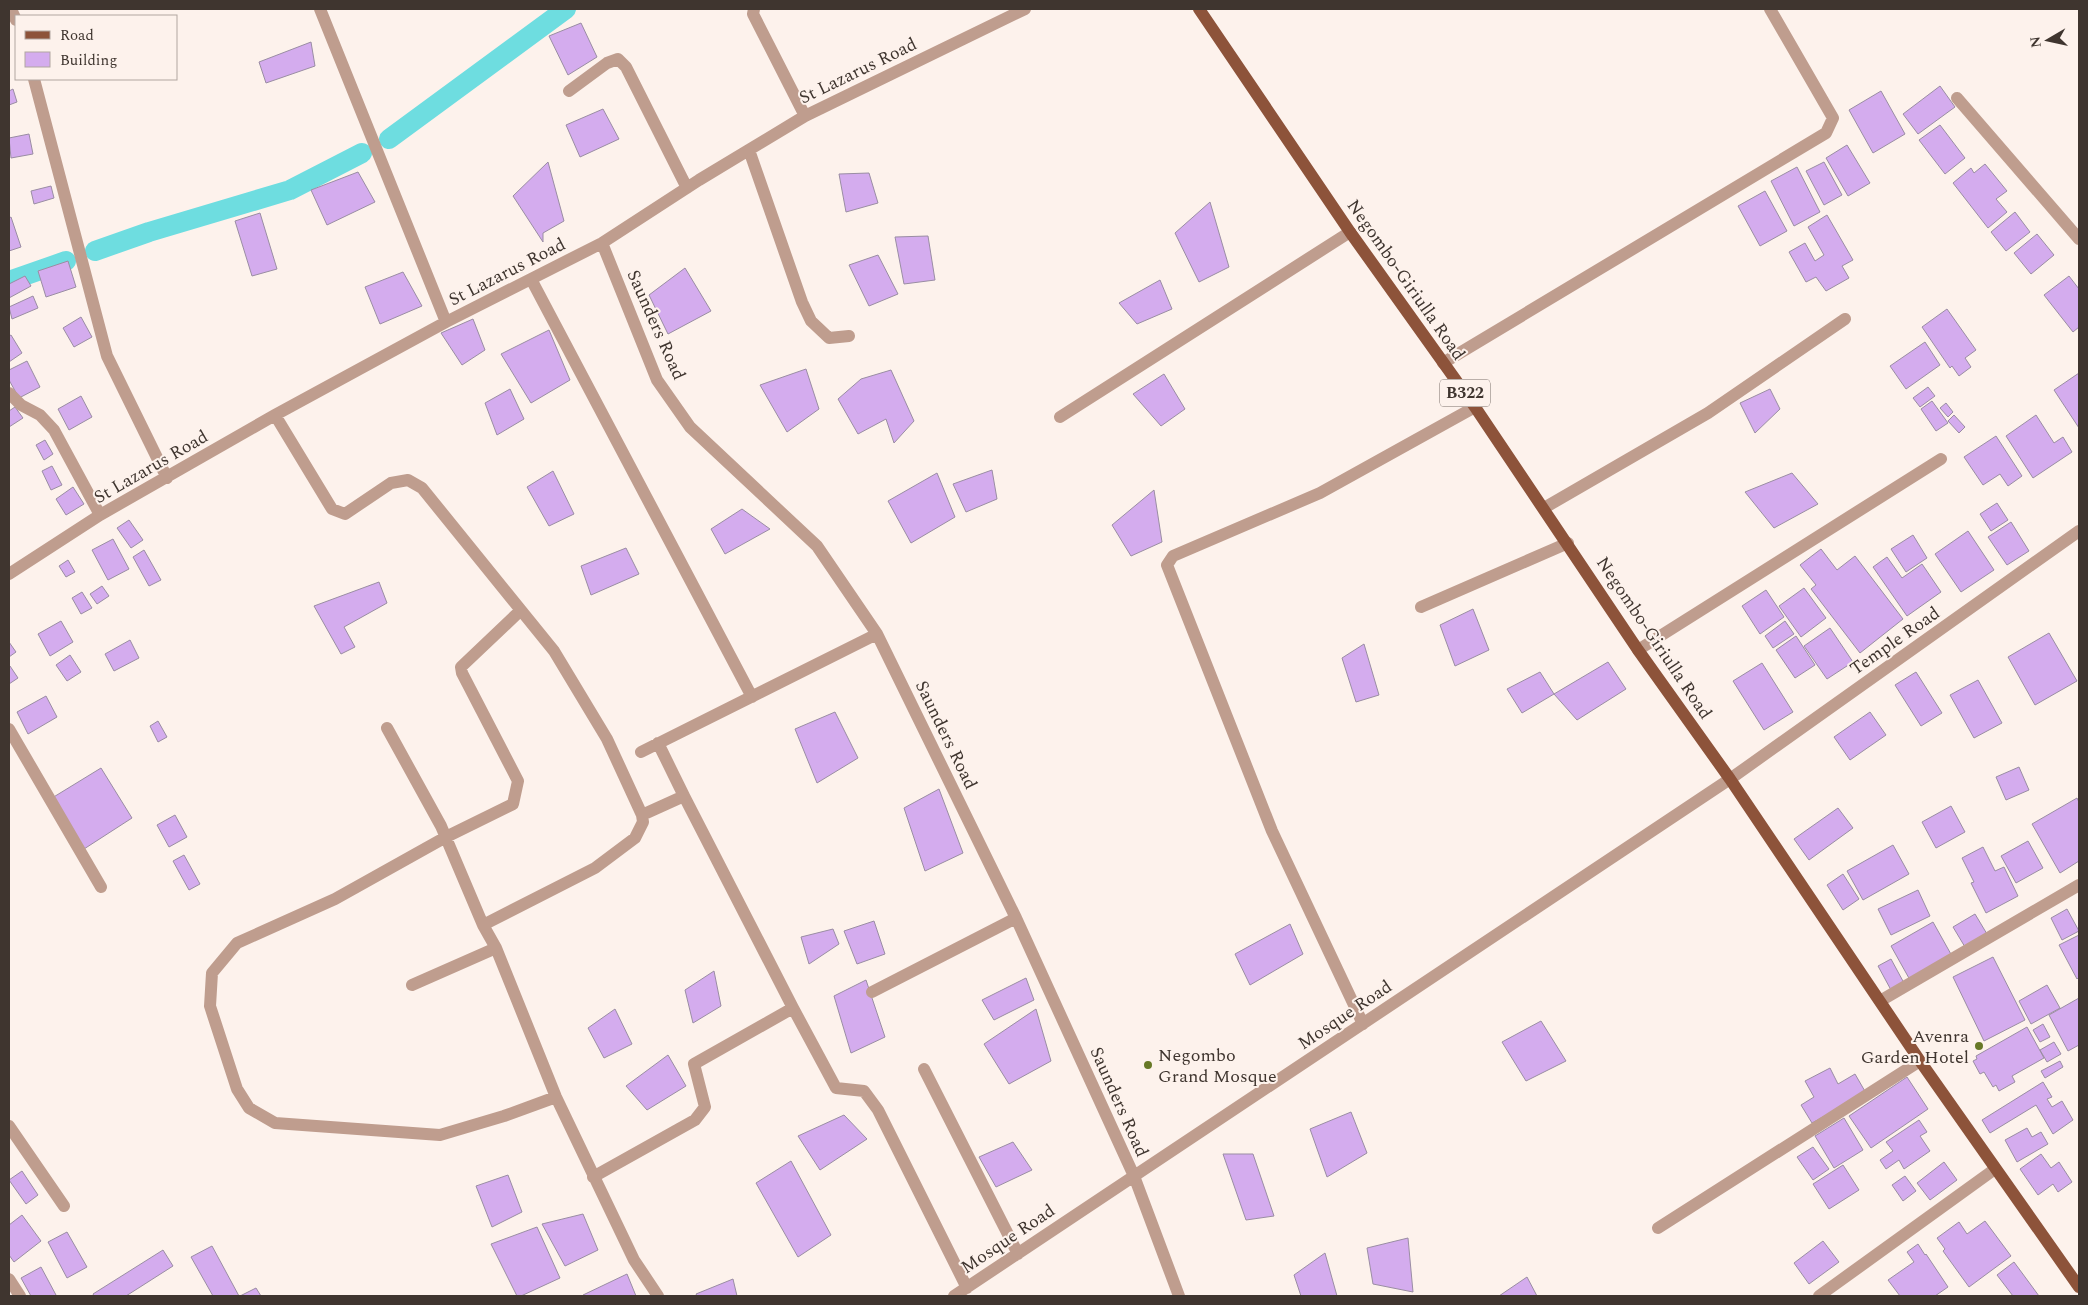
<svg xmlns="http://www.w3.org/2000/svg" width="2088" height="1305" font-family="Spectral,serif">
<style>
.lines{fill:none;stroke-linecap:round;stroke-linejoin:round}
.canal{stroke:#6edde0;stroke-width:20}
.building{fill:#d4acee;stroke:#9a8da3}
.minor{stroke:#bf9d8e;stroke-width:12}
.major{stroke:#8d533a;stroke-width:12}
.poi-dot{fill:#677826;stroke:#fdf2ec;stroke-width:2}
.labels{text-anchor:middle;dominant-baseline:central;stroke-width:4;stroke-linejoin:round;paint-order:stroke}
.shield{fill:#fdf2ec;stroke:#786e68;stroke-width:1}
.shield-label{font-size:16px;font-weight:bold;fill:#3f352f}
.street-label{font-size:18px;fill:#3f352f;stroke:#fdf2ec}
.poi-label{font-size:18px;fill:#3f352f;stroke:#fdf2ec;text-anchor:end}
</style>
<rect width="100%" height="100%" fill="#fdf2ec"/>
<g class="lines">
<path class="canal" d="M389,139l177,-130
M95,251l54,-19 141,-42 72,-37
M9,281l57,-20"/>
</g>
<path class="building" d="M581,23l16,34 -29,18 -19,-39z
M311,42l4,24 -49,17 -7,-21z
M1940,86l15,21 -37,27 -15,-20z
M13,89l4,13 -8,3v-14z
M1881,91l24,43 -32,19 -24,-43z
M603,109l16,30 -39,18 -14,-32z
M1940,125l25,33 -20,16 -26,-34z
M29,134l4,20 -22,4 -2,-20z
M1847,145l23,38 -22,13 -22,-38z
M548,162l16,59 -21,12v9l-30,-46z
M1824,162l18,33 -18,10 -18,-34z
M1985,164l22,27 -11,8 11,13 -19,16 -35,-45 18,-15 3,5z
M1797,167l23,45 -26,14 -23,-45z
M358,172l17,30 -48,23 -16,-35z
M869,173l9,30 -32,9 -7,-38z
M51,186l3,12 -20,6 -3,-13z
M1765,191l22,40 -27,15 -22,-40z
M1210,202l19,65 -30,15 -24,-49z
M2015,212l15,20 -24,19 -15,-19z
M260,213l17,56 -25,7 -17,-55z
M1827,215l26,45 -11,6 7,12 -23,13 -10,-14 -10,5 -17,-30 16,-9 10,18 9,-6 -16,-28z
M11,217l10,30 -12,4v-33z
M2037,234l17,21 -23,19 -17,-21z
M928,236l7,44 -31,4 -9,-47z
M878,255l20,39 -29,12 -20,-41z
M68,261l8,26 -30,10 -8,-26z
M685,268l26,43 -43,23 -19,-39z
M403,272l19,34 -42,18 -15,-37z
M25,276l6,10 -22,12v-14z
M2069,276l10,13v38l-6,5 -29,-37z
M1160,280l12,29 -35,15 -18,-21z
M33,296l5,12 -26,11 -3,-12z
M1947,309l29,41 -11,8 6,9 -12,9 -7,-10 -2,2 -28,-41z
M81,317l11,20 -18,10 -11,-19z
M473,319l12,31 -23,15 -21,-32z
M549,330l21,50 -39,23 -30,-49z
M11,335l11,18 -13,9v-26z
M1925,342l15,23 -34,24 -16,-23z
M27,361l13,26 -21,11 -10,-18v-10z
M806,369l13,40 -32,23 -27,-47z
M891,370l23,51 -20,22 -8,-24 -28,15 -20,-35 23,-20z
M2079,373v55l-25,-38z
M1164,374l21,35 -24,17 -28,-32z
M1928,387l7,9 -15,11 -7,-9z
M510,389l14,30 -27,16 -12,-32z
M1770,389l10,20 -25,24 -15,-30z
M81,396l11,21 -23,13 -11,-21z
M1932,401l16,22 -12,8 -15,-22z
M1946,403l7,9 -5,5 -8,-9z
M15,407l8,11 -14,9v-16z
M1954,415l11,12 -6,6 -11,-12z
M2036,415l18,28 9,-6 9,15 -39,26 -27,-42z
M1996,436l26,40 -14,10 -8,-12 -17,11 -19,-28z
M45,440l8,14 -9,6 -8,-15z
M52,466l10,19 -11,5 -9,-19z
M992,470l5,29 -31,13 -13,-28z
M553,471l21,43 -25,12 -22,-39z
M937,473l18,44 -44,26 -23,-42z
M1792,473l26,31 -44,24 -29,-36z
M73,487l11,17 -18,11 -10,-16z
M1154,490l8,52 -31,14 -19,-31z
M1997,503l11,17 -17,11 -11,-17z
M742,509l28,20 -45,25 -14,-25z
M129,520l14,20 -12,8 -14,-20z
M2011,522l18,29 -22,14 -19,-28z
M1968,531l26,39 -33,22 -26,-38z
M1913,535l14,23 -21,14 -15,-23z
M113,539l16,30 -21,11 -16,-30z
M626,548l13,26 -48,21 -10,-29z
M1821,549l16,21 18,-14 48,63 -43,34 -49,-64 5,-4 -16,-20z
M144,550l17,30 -12,6 -16,-29z
M1887,557l15,21 20,-14 19,28 -34,24 -34,-49z
M68,560l7,12 -9,5 -7,-11z
M379,582l8,21 -43,24 11,20 -14,7 -27,-48z
M102,586l7,10 -12,8 -7,-10z
M1804,588l22,30 -25,19 -22,-31z
M1766,590l18,27 -24,17 -18,-28z
M82,592l10,16 -11,6 -9,-16z
M1473,609l16,41 -34,16 -15,-41z
M61,621l12,21 -23,14 -12,-22z
M1785,621l9,13 -21,14 -8,-12z
M1830,628l23,34 -26,17 -23,-33z
M2049,633l28,48 -42,24 -27,-48z
M1796,636l19,29 -20,13 -19,-28z
M130,640l9,18 -25,13 -9,-17z
M9,642l7,10 -7,5z
M1364,644l15,51 -23,7 -14,-44z
M70,655l11,17 -14,9 -11,-16z
M1608,662l18,27 -49,31 -23,-26z
M1762,663l31,49 -29,18 -31,-49z
M10,666l8,12 -9,6v-17z
M1540,672l14,22 -32,19 -15,-24z
M1916,672l26,41 -21,13 -26,-41z
M1978,680l24,43 -28,15 -24,-43z
M46,696l11,21 -29,17 -11,-22z
M835,712l23,46 -41,25 -22,-54z
M1870,712l16,23 -36,25 -16,-23z
M158,721l9,16 -9,5 -8,-16z
M2019,767l10,23 -23,10 -10,-23z
M101,768l31,50 -48,31 -32,-51z
M939,789l24,64 -38,18 -21,-63z
M2077,798l2,4v59l-19,12 -28,-49z
M1951,806l14,26 -29,16 -14,-26z
M1838,808l15,20 -44,32 -15,-21z
M175,815l12,22 -18,10 -12,-22z
M2028,841l15,27 -27,15 -15,-27z
M1893,845l16,29 -46,26 -16,-29z
M1983,847l12,24 9,-4 14,29 -32,17 -15,-30 3,-1 -12,-24z
M184,855l16,29 -11,6 -16,-29z
M1843,874l16,25 -16,11 -16,-25z
M1918,890l12,26 -39,19 -13,-26z
M2067,909l12,22 -17,9 -11,-22z
M1975,914l12,20 -22,13 -12,-20z
M874,921l11,33 -28,10 -13,-33z
M1933,922l19,34 -42,24 -19,-34z
M1290,924l13,30 -53,31 -15,-31z
M833,929l6,15 -30,20 -8,-27z
M2079,935v42l-2,2 -18,-34z
M1993,957l32,63 -41,21 -31,-64z
M1891,959l13,24 -13,7 -13,-24z
M714,971l7,35 -28,17 -8,-33z
M1026,978l8,22 -40,20 -12,-20z
M866,980l19,57 -34,16 -17,-57z
M2047,985l13,23 -29,16 -12,-23z
M2079,998v47l-11,6 -19,-36z
M615,1009l17,35 -28,14 -16,-30z
M1036,1009l15,52 -42,23 -25,-40z
M1541,1021l25,40 -40,20 -24,-39z
M2043,1024l7,13 -10,5 -7,-12z
M2027,1027l17,31 -32,18 3,6 -16,9 -3,-6 -3,2 -9,-15 -4,2 -7,-13 4,-2 -1,-3z
M2054,1042l7,12 -14,8 -7,-12z
M668,1055l18,31 -39,24 -21,-24z
M2060,1061l3,6 -18,11 -4,-7z
M1830,1068l8,16 17,-10 11,19 -54,30 -11,-18 13,-8 -9,-16z
M1907,1077l21,32 -57,39 -22,-32z
M2043,1082l9,15 -5,2 5,8 10,-6 11,19 -20,14 -17,-29 -46,28 -8,-13z
M1351,1112l16,41 -40,24 -17,-48z
M844,1115l23,24 -47,31 -22,-34z
M1844,1118l19,32 -29,18 -19,-32z
M1919,1120l8,12 -7,4 10,15 -26,18 -5,-9 -13,9 -6,-9 13,-9 -7,-9z
M2027,1128l5,9 9,-5 7,12 -31,18 -12,-22z
M1013,1142l19,28 -36,17 -17,-30z
M1813,1147l16,22 -16,11 -16,-23z
M1223,1154h30l21,62 -28,4z
M2041,1154l10,14 8,-6 13,20 -14,10 -5,-8 -15,11 -18,-26z
M791,1161l40,74 -33,22 -42,-74z
M1944,1162l13,18 -27,20 -13,-17z
M1843,1165l16,25 -30,19 -16,-25z
M22,1171l16,24 -12,9 -17,-24z
M508,1175l14,37 -30,15 -16,-41z
M1905,1176l11,15 -13,10 -11,-16z
M583,1214l15,36 -33,16 -23,-42z
M22,1215l19,26 -27,21 -5,-7v-30z
M1985,1221l26,35 -42,31 -26,-36 2,-2 -8,-11 22,-16 8,12z
M537,1227l23,51 -39,18h-4l-26,-52z
M67,1232l20,35 -20,11 -19,-36z
M1408,1238l5,54 -40,-8 -6,-36z
M1823,1241l16,21 -30,22 -15,-21z
M1918,1244l7,11 1,-1 22,33 -13,9h-35l-12,-16 26,-18 -7,-10z
M212,1246l27,50h-26l-22,-39z
M163,1250l10,16 -47,30h-32l-1,-2z
M1325,1253l12,43h-36l-7,-21z
M2014,1262l25,34h-26l-16,-21z
M41,1267l15,28 -3,1h-22l-10,-18z
M627,1274l9,22h-53v-1z
M1527,1277l10,19h-38z
M733,1279l4,17h-40l-1,-2z
M256,1288l5,8h-21z"/>
<g class="lines">
<path class="minor" d="M11,9l5,11
M320,9l126,313
M754,9l-1,5 52,102
M34,79l73,277 60,122
M569,91l38,-28 11,-4 8,8 61,121
M1957,98l122,141
M749,150l53,152 9,19 18,17 20,-2
M602,243l55,137 33,47 127,119 60,88 139,284 118,258 45,120
M531,279l221,418
M1443,363l383,-230 7,-15 -63,-109
M9,393l12,12 19,10 14,15 46,85
M275,415l57,94 13,5 46,-31 17,-3 14,8 132,163 53,88 35,76 1,7 -8,16 -40,30 -112,57
M1060,417l290,-185
M1544,508l164,-95 137,-94
M9,574l91,-59 175,-100 171,-93 156,-79 97,-63 106,-64 220,-107
M1421,607l147,-64
M520,611l-59,56 1,6 56,108 -5,23 -67,33 -111,62 -98,44 -25,30 -2,33 27,83 12,19 26,15 165,12 64,-19 52,-19
M1638,650l303,-191
M387,728l54,98 42,99 13,23 60,149 78,163 24,36
M9,729l92,158
M658,743l26,53
M641,752l236,-118
M642,815l42,-19 109,212 43,80 28,3 14,19 89,178
M412,985l84,-37
M872,992l144,-74
M1880,1001l199,-116
M1363,1024l-91,-193 -105,-266 6,-9 147,-63 155,-86
M924,1069l94,185
M9,1126l55,80
M593,1177l102,-57 10,-13 -11,-43 99,-56
M1658,1228l262,-167
M9,1279l11,17
M954,1296l776,-517 349,-248
M1819,1296l176,-127"/>
<path class="major" d="M1199,9l151,223 125,175 163,243 92,129 190,282 159,226"/>
</g>
<g class="poi-dot">
<circle cx="1979" cy="1046" r="5"/>
<circle cx="1148" cy="1065" r="5"/>
</g>
<g class="labels">
<rect class="shield" x="1440" y="379.5" width="50" height="27" rx="4"/>
<g class="shield-label">
<text x="1465" y="393">B322</text>
</g>
<g class="street-label">
<text transform="translate(858 71) rotate(-26)">St Lazarus Road</text>
<text transform="translate(507 272) rotate(-27)">St Lazarus Road</text>
<text transform="translate(1406 280) rotate(55)">Negombo-Giriulla Road</text>
<text transform="translate(656 325) rotate(66)">Saunders Road</text>
<text transform="translate(151 467) rotate(-30)">St Lazarus Road</text>
<text transform="translate(1654 638) rotate(56)">Negombo-Giriulla Road</text>
<text transform="translate(1895 641) rotate(-35)">Temple Road</text>
<text transform="translate(946 735) rotate(64)">Saunders Road</text>
<text transform="translate(1345 1015) rotate(-34)">Mosque Road</text>
<text transform="translate(1119 1102) rotate(66)">Saunders Road</text>
<text transform="translate(1008 1239) rotate(-34)">Mosque Road</text>
</g>
<g class="poi-label">
<text x="1969" y="1036">Avenra<tspan x="1969" dy="21">Garden Hotel</tspan></text>
<text x="1158" y="1055" text-anchor="start">Negombo<tspan x="1158" dy="21">Grand Mosque</tspan></text>
</g>
</g>
<rect width="2088" height="1305" fill="none" stroke="#3f352f" stroke-width="20"/>
<rect x="15" y="15" width="162" height="65" fill="#fdf2ec" stroke="#b1a6a0"/>
<rect x="25" y="31" width="25" height="8" fill="#8d533a" stroke="#b1a6a0"/>
<text x="60" y="40" font-size="15" fill="#3f352f">Road</text>
<rect x="25" y="52" width="25" height="15" fill="#d4acee" stroke="#b1a6a0"/>
<text x="60" y="65" font-size="15" fill="#3f352f">Building</text>
<g transform="translate(2048 40) rotate(261)" stroke="#fdf2ec" stroke-width="4" paint-order="stroke">
<path d="M0-4L9 19L0 12L-9 19Z" fill="#3f352f"/>
<text y="-8" font-size="14" font-weight="bold" text-anchor="middle" fill="#3f352f">N</text>
</g>
</svg>
